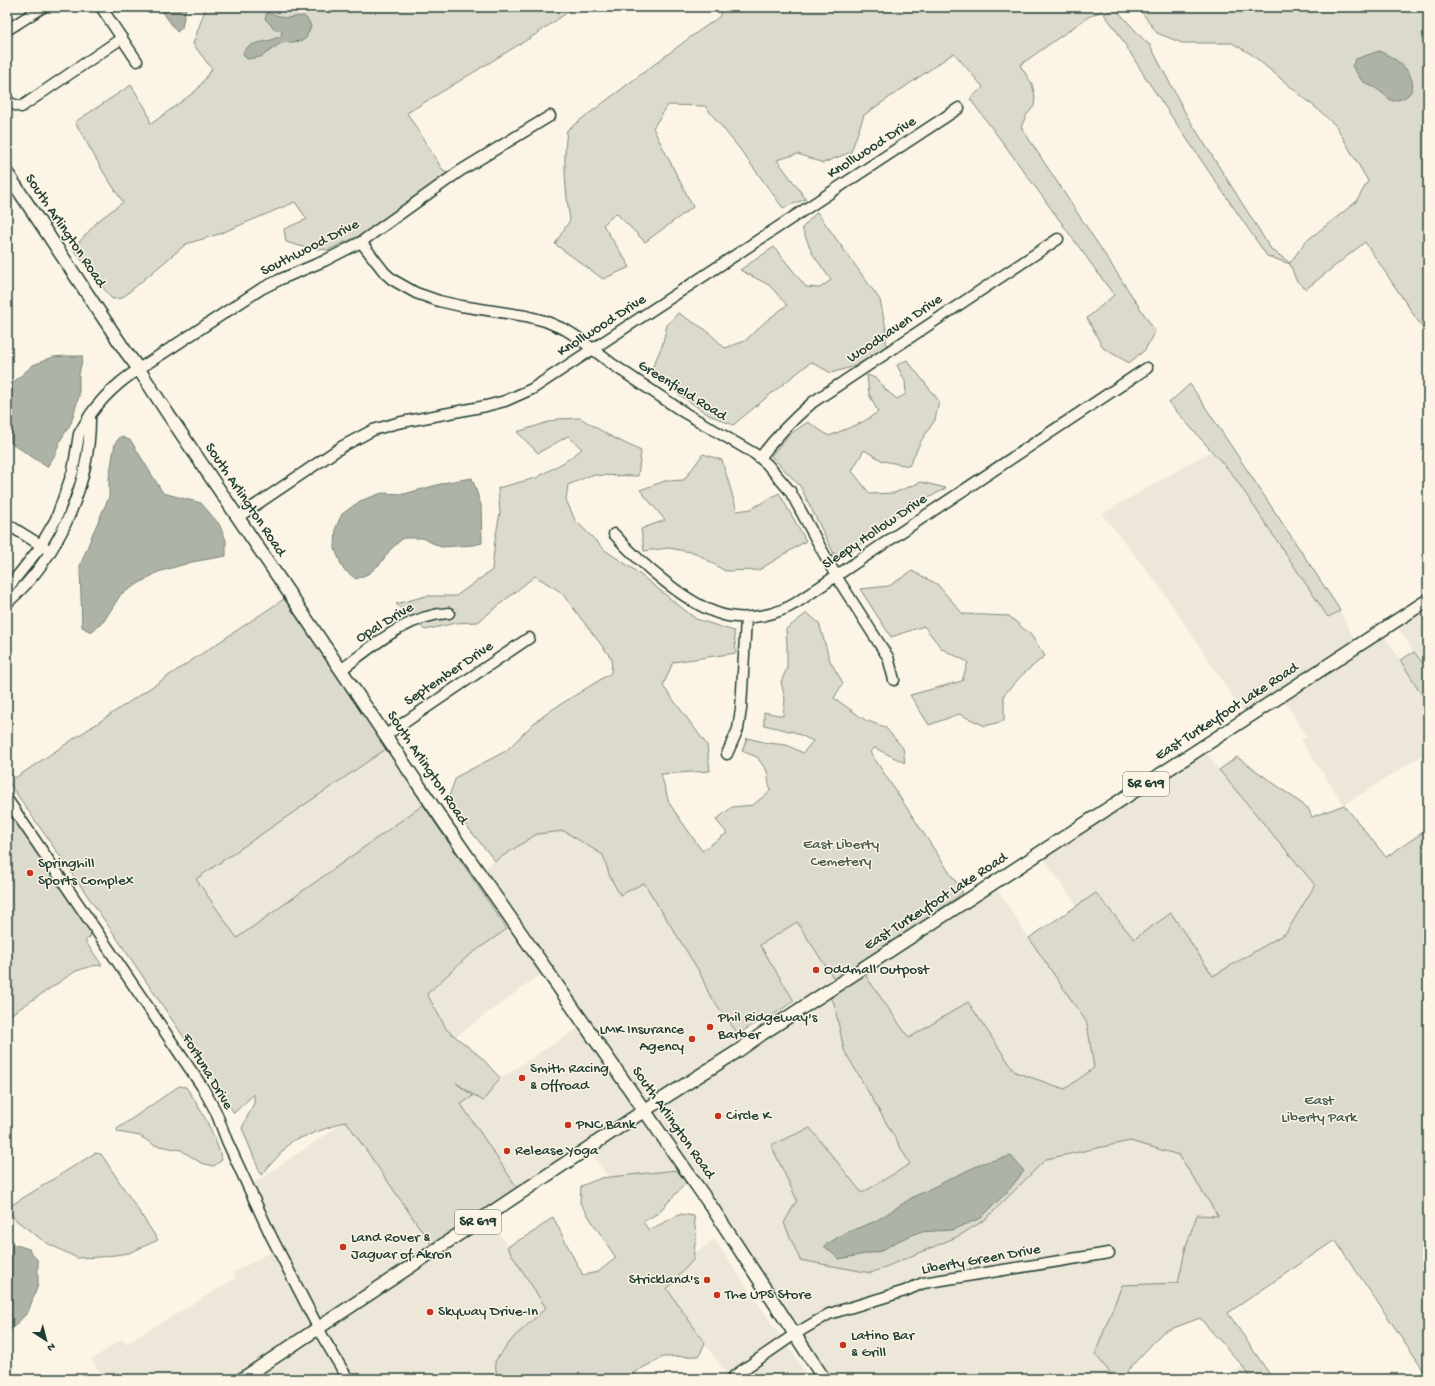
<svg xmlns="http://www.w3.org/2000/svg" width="1435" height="1386" font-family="'Gochi Hand',sans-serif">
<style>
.built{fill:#ece7d8}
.green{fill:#dcdacc;stroke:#7e8c80}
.water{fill:#aeb3a7;stroke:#758479}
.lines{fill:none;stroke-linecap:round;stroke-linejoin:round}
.minor-casing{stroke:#1f3d34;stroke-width:13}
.major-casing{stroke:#1f3d34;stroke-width:15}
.minor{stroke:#fcf5e5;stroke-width:10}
.major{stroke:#fcf5e5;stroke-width:12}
.poi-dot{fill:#c8321e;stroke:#fcf5e5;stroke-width:1.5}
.labels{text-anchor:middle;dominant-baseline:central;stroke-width:3;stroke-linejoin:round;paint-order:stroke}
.shield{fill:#fcf5e5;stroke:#617469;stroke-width:1}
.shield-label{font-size:14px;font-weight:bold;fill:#1f3d34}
.street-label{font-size:15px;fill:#1f3d34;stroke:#fcf5e5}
.park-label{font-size:15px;fill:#455c52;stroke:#fcf5e5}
.poi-label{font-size:15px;fill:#1f3d34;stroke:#fcf5e5;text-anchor:start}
</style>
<rect width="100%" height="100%" fill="#fcf5e5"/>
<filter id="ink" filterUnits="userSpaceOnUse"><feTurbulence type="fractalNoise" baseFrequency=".025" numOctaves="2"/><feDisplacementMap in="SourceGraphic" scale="8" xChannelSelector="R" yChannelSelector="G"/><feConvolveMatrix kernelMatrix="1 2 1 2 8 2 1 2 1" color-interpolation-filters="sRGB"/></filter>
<g filter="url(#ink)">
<path class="built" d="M1211,451l21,24 96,142 12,-6 15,31 -110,73 -85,-128 -58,-73z
M1428,607v63l-14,-18 -16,-25z
M1381,630l47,74v45l-2,4 -82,52 -43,-65 6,-3 -26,-41z
M389,747l34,58 -186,133 -41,-59z
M1206,752l13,18 96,115 -29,48 -73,43 -42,-63 -37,26 -37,-46 -20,13 -34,-48z
M564,831l39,24 7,22 34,6 55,88 10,23 37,51 81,-53 7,11 10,47 66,114 -48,29 -52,-65 -39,17 26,55 -13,23 87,50 88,-37 27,-17 60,-60 84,-18 75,21 29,55 -37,-2 -11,31 -8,37 -67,89 4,7h-272l-1,-2 -3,2h-15l-134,-203 -60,33 -41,-60 -68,45 -60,-90 123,-80 -106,-152 59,-38z
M997,889l32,49 58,85 7,45 -29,21 -50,-17 -47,-70 -59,36 -44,-63z
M797,922l39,60 -38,25 -39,-62z
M507,929l34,45 -86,63 -8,-7 -22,-42z
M346,1121l89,129 53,-35 58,93 -13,13 -36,54v4h-255l41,-32 -48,32h-130l-14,-19 31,-21 4,5 110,-66 -3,-5 44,-25 -29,-61z
M714,1239l96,140h-85l1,-6 -66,-93z
M1244,1366l8,13h-28z"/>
<path class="green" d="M206,7h369l-37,26 -131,80 35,56 6,4 -83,60 -37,17 -25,-3 -17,-5 -2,-13 23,-10 -12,-17 -76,32 -33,10 -64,54 -10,1 -39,-50 25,-28 25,-19 -19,-29 -29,-51 56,-37 15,24 5,15 46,-34 15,-21 -19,-25z
M723,7h385l-6,4 -14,6 -68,48 12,19 3,12 -1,10 -8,10 -5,11 134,204 -10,19 -16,13 -26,-15 -16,-30 27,-23c-48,-65 -95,-132 -144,-196l13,-12 -29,-34 -90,62 -13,37 -28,11 -25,-9 -21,6 29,39 -23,9 -44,-60 -34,-42 -37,-1 -15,23 40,79 -48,35 -29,-29 -13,12 27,42 -27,12 -48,-35 15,-24c-5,-31 -7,-59 -3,-90l125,-94 27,-19z
M1138,7h290v329l-63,-94 -59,47 -10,-9 -6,-16 -23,-8 -51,-74 -67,-99 -33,-53 -12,-16 11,-6 29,32 6,5 37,71 84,133 19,14 15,-21 51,-40 12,-21 -32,-55 -15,-14 -70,-58 -19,-11h-50l-25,-10z
M817,212l63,88 6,29v19l-31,18 -24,7 -20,-11 -39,31 -39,32 -26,-11 -30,-21 -25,-25 10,-22 5,-21 11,-12 28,17 19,18 20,-7 21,-20 21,-16 -18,-20 -29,-15 34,-23 32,40 14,1 11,-8 -19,-27 -10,-25z
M907,360l32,41 -4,19 -14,21 -12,25 -26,-5 -19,-11 -12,21 18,23 24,-1 27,-11 25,6 -54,31 -39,32 -19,3 -34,-68 -29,-30 19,-22 18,-12 21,14 34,-14 15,-10 -9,-18 -2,-19 11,4 8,11 11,9 9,-5 -1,-13 -8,-16z
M1190,384l148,223 2,4 -12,6 -95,-142 -64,-72z
M580,418l32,19 29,14 -3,25 -47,-1 -23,10 -2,15 9,20 31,31 27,18 63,50 38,12 2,22 -63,9 -10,24 44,59 3,26 -49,3 8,29 33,48 25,-18 -11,-13 16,-13 21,-2 17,-14 -3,-20 -10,-14 -15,-6 5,-13 21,5 19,2 16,8 10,-12 -19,-9 -30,-7v-13l19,4 2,-17 -4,-17 6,-14v-23l-1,-16 21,-16 12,10 11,38 13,22 -9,15 31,22 20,7 18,21 2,15 -30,-15 -5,4 93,141 -127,89 -39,-60 -37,23 34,56 -27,18 -12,5 -17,10 -29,-40 -10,-23 -55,-88 -24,12 -10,-18 -7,-22 -39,-24 -27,3 -42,27 -48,-59 9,-25 50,-26 29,-29 18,-13 58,-36 1,-14 -51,-67 -26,-16 -57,46 -23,1 -30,7 -29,-26 30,-8h30l36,-26 3,-30 5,-27 -2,-25 38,-10 30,-17 16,-12 -14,-13 -30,17 -21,-21 41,-13z
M703,454l19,6 15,51 14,-2 28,-16 27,48 -47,29 -34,1 -29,-18 -27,-5 -25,3 -3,-22 24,-9 -25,-30 25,-9 19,-1z
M912,571l25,13 26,30 46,2 22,19 14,21 -23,19 -18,20v26l-19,5 -26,-12 -30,11 -19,-30 52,-14 6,-19 -26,-13 -18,-23 -33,11 -31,-48 29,-3z
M284,599l105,148 -193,132 41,59 186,-133 84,124 -40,28 -40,37 20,36 35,28 18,20 -17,23 -27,-18 17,13 -12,8 57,85 -85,58 -87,-126 -54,20 -31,34 -19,-47 12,-25v-9l-20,19 -13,-21 -107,-158 -107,-154v-10l8,8z
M1414,652l14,18v34l-28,-44z
M1237,757l71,51 4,9 32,-12 42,52 42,-28v547l-93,-136 -107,73 45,66h-21c-15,-22 -35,-40 -52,-61l-37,14 -36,39 -1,8h-11l-20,-25 27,-69 56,-2 8,-37 11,-31 21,1 -39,-61 -49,-14 -84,18 -60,60 -27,17 -88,37 -71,-13 -16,-37 13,-23 -26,-55 39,-17 52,65 48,-29 -66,-114 -10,-47 -5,-7 36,-21 44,63 59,-36 47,70 50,17 29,-21 -7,-45 -58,-85 67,-45 38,46 37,-26 42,63 73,-43 29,-48 -96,-115z
M7,805l84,126 -1,6 -5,4 17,24 -10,1 -16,5 -69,46z
M179,1086l7,1c16,24 28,45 36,73l-8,6 -13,-3 -20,-13 -27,-5 -14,-9 -22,-4 -1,-3z
M95,1153l6,1 57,86 -29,13 -29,4 -23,1 -32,-16 -28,-21 -10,-11v-2z
M677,1170l9,13 -28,30 -15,9 6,8 32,-16 13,2 2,20 -3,24 -26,29 38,54 -6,13 -36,1 -30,16 1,6h-137l-2,-18 19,-24 32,-29 -39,-61 28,-16 18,-14c10,19 19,39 30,58l15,-3 18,-14 -36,-55 1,-17 20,-8z"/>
<path class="water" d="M159,7h27l-4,21 -5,4z
M267,12l18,6 19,-2 4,4 3,6 -5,12 -4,3 -21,2 -20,14 -14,2 -3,-4 -1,-3c7,-10 18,-9 28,-12 3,-1 7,-3 10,-4l1,-5 -6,-1 -11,-11z
M1379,51c9,4 19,9 26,17 14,17 8,31 -13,33l-15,-12 -15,-8 -10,-15 4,-7z
M66,356h17l-4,18v22l-8,27 -11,18 -5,14 -8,12 -40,-27v-52l26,-23 20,-8z
M121,436l10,5 32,52 38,10 18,21 7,16v16l-34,6 -34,10 -37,22 -17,27 -13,11 -9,-5 -2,-61 13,-33 16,-36v-19l6,-35z
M472,478l9,27 1,38 -8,2 -33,2 -19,-9h-19l-13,12 -10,14 -12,10 -12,5 -13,-10 -8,-20 1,-22 6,-13 18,-13 22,-8 22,1 44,-12z
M1011,1156l13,15 -17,21 -26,26 -29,12 -33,2 -23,10 -15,9 -42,8 -15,-13 21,-13 31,-12 37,-24 70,-34z
M7,1244h6l16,5 9,12v24l-10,27 -21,22z"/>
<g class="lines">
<defs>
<path id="minor" d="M101,7l36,54
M7,30l36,-23
M7,99l3,4 11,4 101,-69
M361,242l24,31 8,7 23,13 23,8 22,5 65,10 19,5 21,9 11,7 35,27 73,49 70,41 12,10 23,27 46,85 48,75 4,6 6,23
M90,415c24,-34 51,-47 84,-69 29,-19 58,-38 87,-57l20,-10 43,-18 37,-19 99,-71 90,-55
M760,458c16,-22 32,-38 53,-56l245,-163
M238,517l105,-71 30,-16 24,-7 89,-17 19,-5 27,-12 427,-281
M7,524l40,25
M614,534c25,28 77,75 114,82 23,4 48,-1 68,-13l120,-81 231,-154
M7,589l31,-39 18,-31 17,-48 6,-37 11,-19c1,69 -31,142 -83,188
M341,670c32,-24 66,-55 108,-57
M386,735l143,-97
M727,754l11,-25 3,-20 5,-91
M7,799l196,289 13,24 11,29 44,95 53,103 24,40
M732,1379l2,-3 61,-42 34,-20 76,-23 18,-8 186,-30"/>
<path id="major" d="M7,173l119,179 12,16 28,43 279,413 268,385 111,170
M242,1379l403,-269 93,-59 24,-17 666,-434"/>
</defs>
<use href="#minor" class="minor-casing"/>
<use href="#major" class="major-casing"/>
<use href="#minor" class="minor"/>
<use href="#major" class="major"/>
</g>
</g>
<g class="poi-dot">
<circle cx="30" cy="873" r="4"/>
<circle cx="816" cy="970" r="4"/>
<circle cx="710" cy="1027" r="4"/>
<circle cx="692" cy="1039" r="4"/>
<circle cx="522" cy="1078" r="4"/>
<circle cx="718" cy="1116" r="4"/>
<circle cx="568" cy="1125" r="4"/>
<circle cx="507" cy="1151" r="4"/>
<circle cx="343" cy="1247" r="4"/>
<circle cx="707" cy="1280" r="4"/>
<circle cx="717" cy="1295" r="4"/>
<circle cx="430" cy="1312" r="4"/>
<circle cx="843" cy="1345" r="4"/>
</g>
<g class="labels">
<g class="shield">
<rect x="1123" y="772" width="46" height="24" rx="3"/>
<rect x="455" y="1210" width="46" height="24" rx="3"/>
</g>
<g class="shield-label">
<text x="1146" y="784">SR 619</text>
<text x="478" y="1222">SR 619</text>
</g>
<g class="street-label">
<text transform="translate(872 148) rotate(-33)">Knollwood Drive</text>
<text transform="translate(65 231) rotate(56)">South Arlington Road</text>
<text transform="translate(310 248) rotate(-27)">Southwood Drive</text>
<text transform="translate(602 326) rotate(-33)">Knollwood Drive</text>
<text transform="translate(895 329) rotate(-34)">Woodhaven Drive</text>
<text transform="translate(682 391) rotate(32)">Greenfield Road</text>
<text transform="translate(245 500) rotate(56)">South Arlington Road</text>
<text transform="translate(875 532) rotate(-34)">Sleepy Hollow Drive</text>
<text transform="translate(385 623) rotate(-31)">Opal Drive</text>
<text transform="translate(449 674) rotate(-34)">September Drive</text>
<text transform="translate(1227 712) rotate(-33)">East Turkeyfoot Lake Road</text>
<text transform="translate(427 768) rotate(56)">South Arlington Road</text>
<text transform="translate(936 902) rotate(-33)">East Turkeyfoot Lake Road</text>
<text transform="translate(207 1072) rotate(59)">Fortuna Drive</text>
<text transform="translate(673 1123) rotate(55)">South Arlington Road</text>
<text transform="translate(981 1260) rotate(-10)">Liberty Green Drive</text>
</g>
<g class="park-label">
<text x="841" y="845">East Liberty<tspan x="841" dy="17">Cemetery</tspan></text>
<text x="1319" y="1101">East<tspan x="1319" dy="17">Liberty Park</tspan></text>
</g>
<g class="poi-label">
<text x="38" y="864">Springhill<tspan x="38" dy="17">Sports Complex</tspan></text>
<text x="824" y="970">Oddmall Outpost</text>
<text x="718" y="1018">Phil Ridgeway's<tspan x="718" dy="17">Barber</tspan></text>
<text x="684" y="1030" text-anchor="end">LMK Insurance<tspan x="684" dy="17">Agency</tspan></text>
<text x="530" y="1069">Smith Racing<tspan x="530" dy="17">&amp; Offroad</tspan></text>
<text x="726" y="1116">Circle K</text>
<text x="576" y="1125">PNC Bank</text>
<text x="515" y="1151">Release Yoga</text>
<text x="351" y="1238">Land Rover &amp;<tspan x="351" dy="17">Jaguar of Akron</tspan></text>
<text x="699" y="1280" text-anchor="end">Strickland's</text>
<text x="725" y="1295">The UPS Store</text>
<text x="438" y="1312">Skyway Drive-In</text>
<text x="851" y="1336">Latino Bar<tspan x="851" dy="17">&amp; Grill</tspan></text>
</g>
</g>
<rect width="1435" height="1386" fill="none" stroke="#fcf5e5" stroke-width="24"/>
<rect x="12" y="12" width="1411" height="1362" fill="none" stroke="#1f3d34" stroke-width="1.5" filter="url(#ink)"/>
<g transform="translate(46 1340) rotate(144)" stroke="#fcf5e5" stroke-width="3" paint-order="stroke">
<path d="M0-3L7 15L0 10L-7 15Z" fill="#1f3d34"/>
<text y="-6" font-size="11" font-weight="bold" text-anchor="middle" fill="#1f3d34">N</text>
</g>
</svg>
